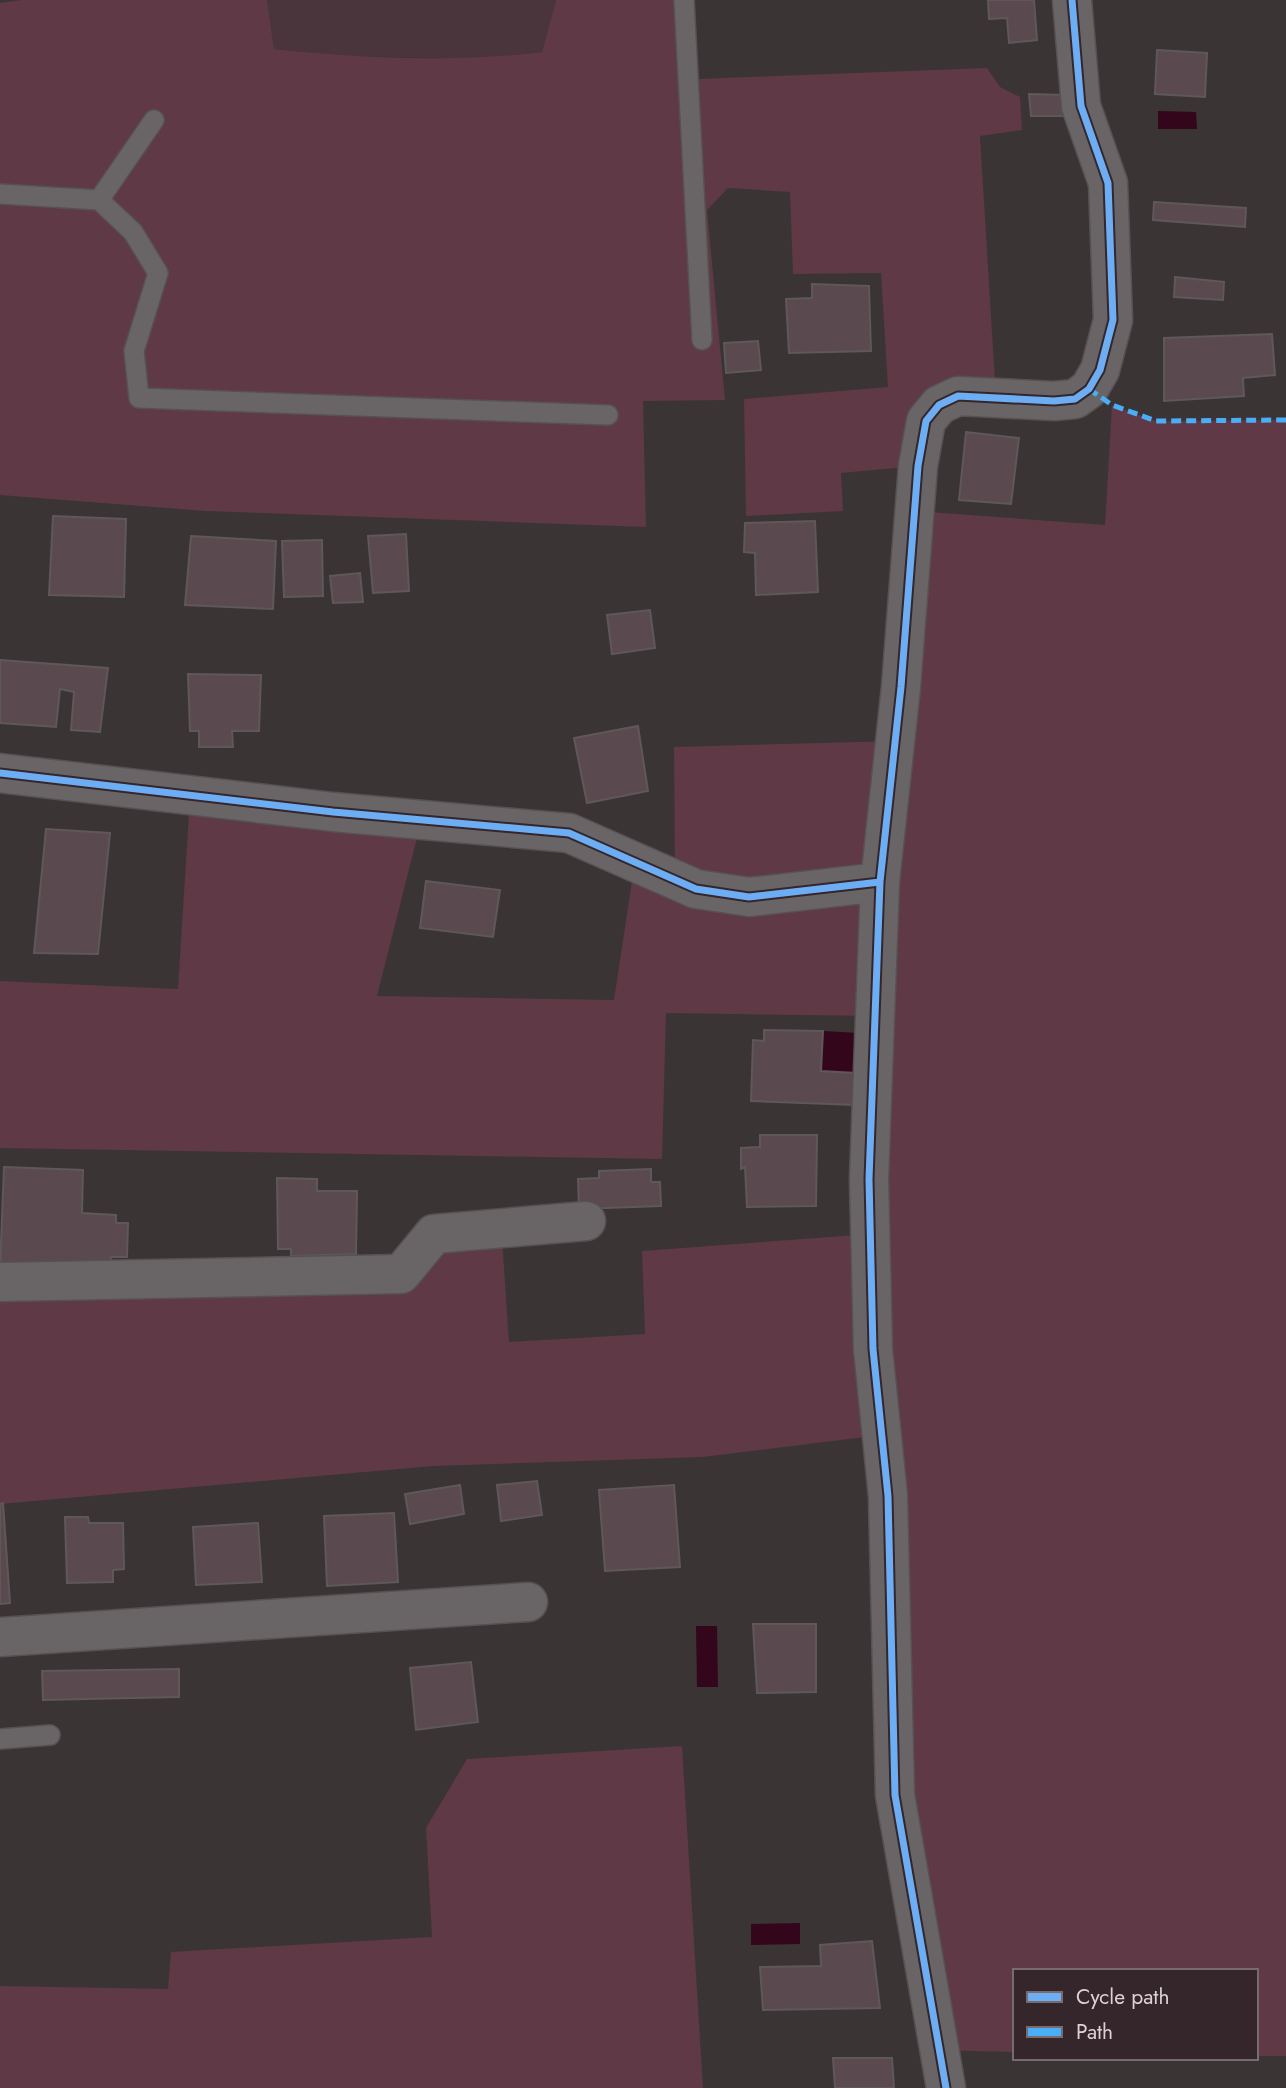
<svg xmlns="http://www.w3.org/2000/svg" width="1286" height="2088" font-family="Jost,sans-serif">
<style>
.built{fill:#49353b}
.green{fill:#5f3945}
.water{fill:#34061b}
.building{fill:#5a4a50;stroke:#5e585a;stroke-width:2}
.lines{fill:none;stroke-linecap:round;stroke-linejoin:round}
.service-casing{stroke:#575153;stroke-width:22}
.minor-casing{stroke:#575153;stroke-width:41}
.service{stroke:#696566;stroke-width:19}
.minor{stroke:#696566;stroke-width:38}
.quiet{stroke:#49aef6;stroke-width:5;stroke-dasharray:10 5;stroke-linecap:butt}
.cycleway-casing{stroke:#34262a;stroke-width:11}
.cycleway{stroke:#6dadf4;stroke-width:7}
</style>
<rect width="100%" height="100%" fill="#3a3435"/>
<path class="built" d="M267,0h289l-14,52 -54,7 -141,-3 -73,-7z"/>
<path class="green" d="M21,0h246l7,49c88,9 179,14 268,3l14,-52h133l9,79 289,-11 13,19 20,10 2,33 -42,6 16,262 -38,-2 -40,70 -77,7 2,38 -97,5 -2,-117 144,-12 -7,-114 -88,1 -3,-82 -62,-4 -21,22 18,190 -82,1 3,126 -441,-16 -205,-16v-492z
M1112,405l44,16 130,-1v1636h-30v-85h-241v81l-82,-2 -52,-615 -179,22 -269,9 -433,38v-219l408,-3 26,-41 68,-3 7,104 136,-8 -3,-83 228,-17 5,-218 -209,-3 -4,146 -662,-11v-167l178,8 12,-191 231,24 -44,174 237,4 21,-139 40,18 -1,-132 222,-6 20,-230 189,14z
M682,1746l21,342h-703v-102l168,3 3,-37 261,-15 -6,-109 41,-69z"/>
<path class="water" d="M1158,111l38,1 1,17h-39z
M823,1031l36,2 -3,40 -35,-2z
M696,1626h21l1,61h-21z
M800,1923v21l-49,1v-21z"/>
<path class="building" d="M988,0h46l3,40 -28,3 -2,-25 -18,1z
M1157,50l50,3 -2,44 -50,-3z
M1029,94l37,1v21h-35z
M1154,202l92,6 -1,19 -92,-7z
M1175,277l49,5 -1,18 -49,-3z
M812,284l57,2 2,65 -82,2 -3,-54 26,-1z
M1272,334l3,41 -32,3 1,18 -80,5v-63z
M758,341l3,29 -35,3 -2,-30z
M966,432l53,6 -8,66 -52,-4z
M53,516l73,3 -2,78 -75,-2z
M815,521l3,71 -62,3 -1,-42 -11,-1 1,-29z
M406,534l3,57 -36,2 -5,-57z
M191,536l85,5 -3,68 -88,-4z
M322,540l1,56 -39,1 -2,-56z
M360,573l3,29 -30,1 -3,-27z
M650,610l5,38 -43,6 -5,-39z
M0,660l108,8 -8,64 -29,-2 3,-38 -14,-3 -4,38 -56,-4z
M188,674l73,1 -2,56h-27l1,16h-34v-16h-9z
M638,726l10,65 -61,12 -13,-65z
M46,829l64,4 -12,121 -64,-1z
M426,881l74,9 -7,47 -73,-9z
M764,1030l59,1 -2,40 35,2 -1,32 -104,-4 2,-61 11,1z
M760,1135h57l-1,71 -69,1 -2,-40 -4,2v-21l19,-1z
M4,1167l79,3 -1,43 34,2v8h12l-1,34h-16l-1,15 -110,-3z
M651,1169v13h9l1,24 -82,3 -1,-30 21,-1v-7z
M277,1178l40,1v12h40l-1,63 -65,2v-7h-13z
M537,1481l5,34 -41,6 -4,-36z
M460,1485l4,29 -54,10 -5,-30z
M674,1485l6,82 -75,4 -6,-81z
M3,1503l7,100 -10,1v-100z
M394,1513l4,69 -71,4 -3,-70z
M65,1517h23l1,6h34l1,46 -11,1v12l-46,1z
M258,1523l4,59 -66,3 -3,-58z
M753,1624h63v68l-59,1z
M471,1662l7,60 -62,8 -6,-62z
M179,1669v28l-136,3 -1,-29z
M872,1941l8,67 -117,2 -3,-43 61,-1 -1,-21z
M833,2058h59l2,30h-59z"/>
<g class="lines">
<defs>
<path id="service" d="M684,0l18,340
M0,194l99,6 34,32 25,41 -24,78 5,47 469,17
M99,200l55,-80
M0,1739l50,-4"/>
<path id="minor" d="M0,773l333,39 236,21 127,56 53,8 131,-15
M0,1282l401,-8 33,-40 152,-13
M0,1637l528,-35
M946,2088l-51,-293 -7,-299 -15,-147 -4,-170 11,-297 21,-195 17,-221 8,-45 13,-16 19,-9 96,5 21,-2 14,-10 11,-19 13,-50 -5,-137 -27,-77 -9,-106"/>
</defs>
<use href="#service" class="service-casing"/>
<use href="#minor" class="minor-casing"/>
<use href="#service" class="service"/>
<use href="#minor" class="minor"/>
<path class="quiet" d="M1089,389l23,16 44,16 130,-1"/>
<defs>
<path id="cycleway" d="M0,773l333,39 236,21 127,56 53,8 131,-15
M946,2088l-51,-293 -7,-299 -15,-147 -4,-170 11,-297 21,-195 17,-221 8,-45 13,-16 19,-9 96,5 21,-2 14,-10 11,-19 13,-50 -5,-137 -27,-77 -9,-106"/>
</defs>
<use href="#cycleway" class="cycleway-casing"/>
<use href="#cycleway" class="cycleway"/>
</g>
<rect x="1013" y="1969" width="245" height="91" fill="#34262a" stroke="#786b6f" stroke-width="2"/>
<rect x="1027" y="1992" width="35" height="10" fill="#6dadf4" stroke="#786b6f" stroke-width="2"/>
<text x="1076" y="2004" font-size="21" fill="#ddd3d6">Cycle path</text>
<rect x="1027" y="2027" width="35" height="10" fill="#49aef6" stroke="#786b6f" stroke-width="2"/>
<text x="1076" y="2039" font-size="21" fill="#ddd3d6">Path</text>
</svg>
